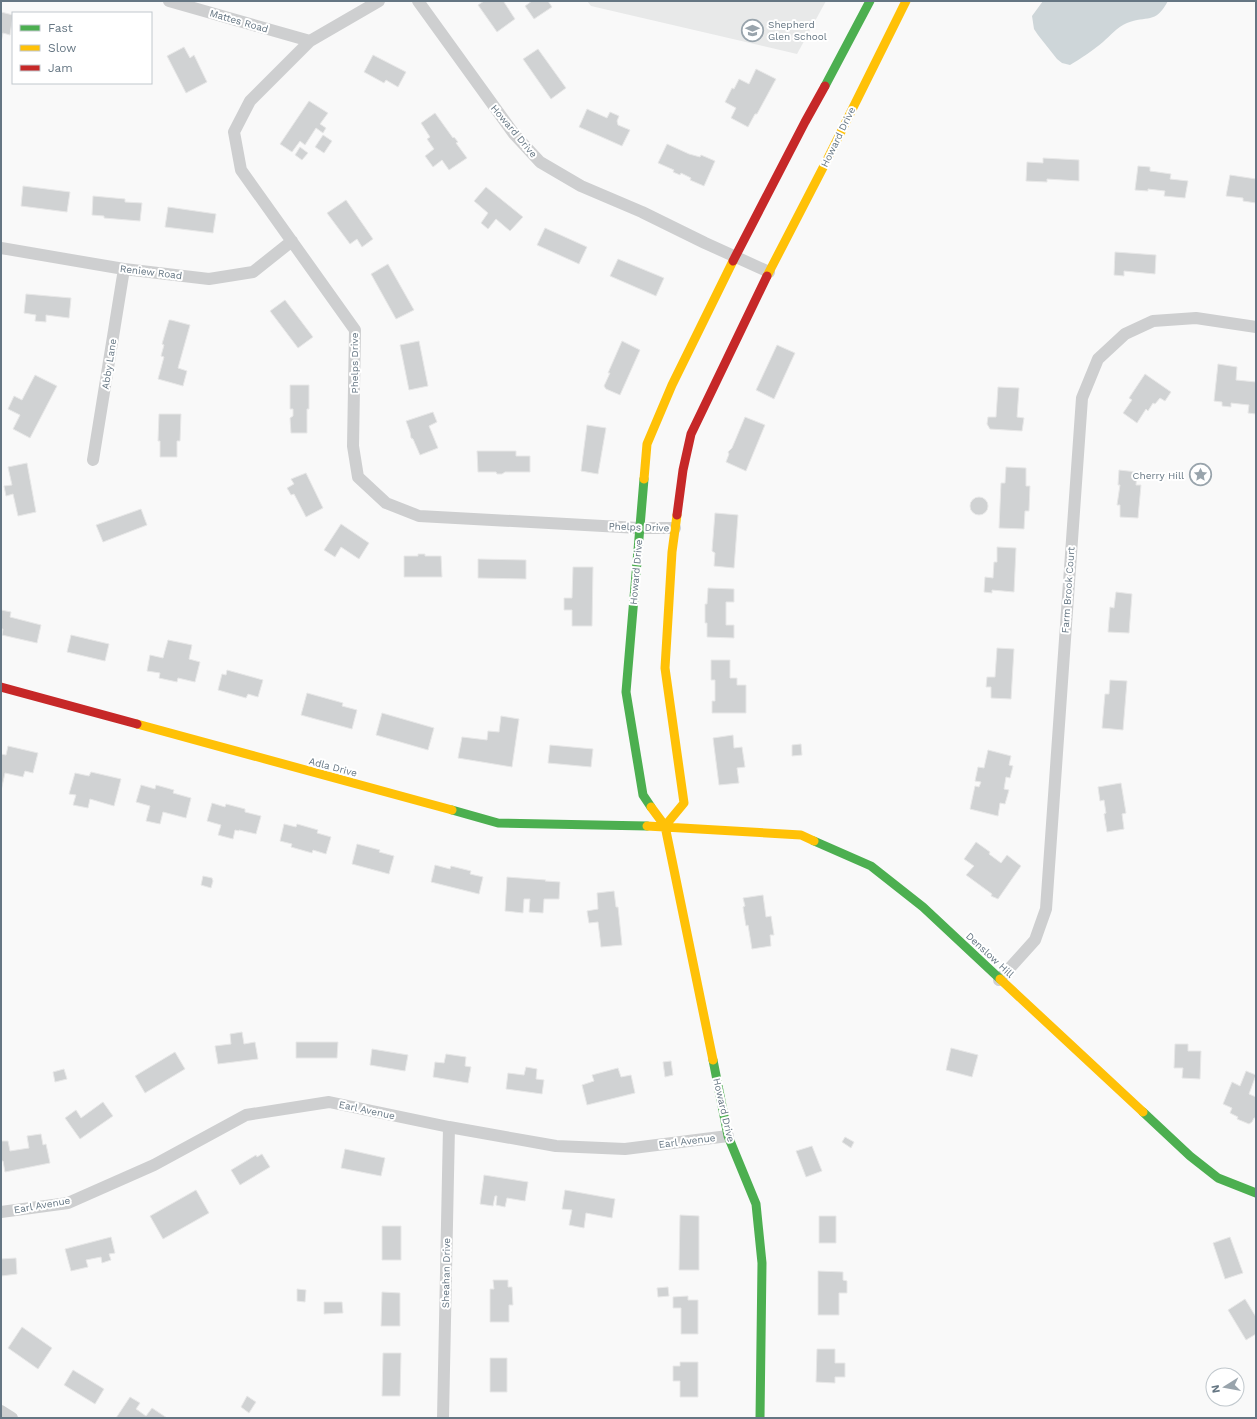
<svg xmlns="http://www.w3.org/2000/svg" width="1257" height="1419" font-family="'Work Sans',sans-serif">
<style>
.built{fill:#e8e9e9}
.water{fill:#ced6d9}
.building{fill:#d0d2d3;stroke:#e8e8e8}
.lines{fill:none;stroke-linecap:round;stroke-linejoin:round}
.street{stroke:#cecfd0;stroke-width:12}
.fast{stroke:#4caf50;stroke-width:9}
.slow{stroke:#ffc107;stroke-width:9}
.jam{stroke:#c62828;stroke-width:9}
.labels{text-anchor:middle;dominant-baseline:central;stroke-width:4;stroke-linejoin:round;paint-order:stroke}
.street-label{font-size:10px;fill:#657683;stroke:#fff}
.poi-label{font-size:10px;fill:#657683;stroke:#fff;text-anchor:start}
</style>
<rect width="100%" height="100%" fill="#f9f9f9"/>
<path class="built" d="M587,1h239l-29,53 -206,-48z"/>
<path class="water" d="M1043,1h125c-13,24 -21,14 -41,22 -10,4 -16,12 -24,19 -8,7 -24,18 -33,23l-8,-2 -5,-4 -19,-24 -4,-6 -2,-13z"/>
<path class="building" d="M484,1h22l-2,1 11,17 -18,13 -19,-27z
M532,1h16l4,6 -18,12 -9,-13z
M1,12l12,3 -3,20 -7,-2 -2,9z
M184,47l6,11 4,-3 13,27 -21,11 -19,-37z
M538,49l28,39 -15,11 -28,-40z
M373,55l33,17 -8,15 -12,-7 -2,3 -20,-11z
M756,69l20,10 -19,35h-2l-7,13 -17,-9 5,-10 -11,-6 7,-14 2,1 5,-10 10,5z
M309,101l19,12 -8,11 6,4 -3,5 -7,-5 -11,17 -5,-4 -8,11 -12,-8z
M587,109l20,9 3,-6 9,4 -2,5 1,4 12,5 -8,16 -43,-19z
M435,113l18,25 1,-1 4,5 -2,1 11,15 -18,12 -7,-10 -9,7 -8,-11 9,-7 -7,-10 3,-2 -9,-14z
M323,135l9,6 -8,12 -9,-6z
M667,144l22,10 11,3 1,-2 14,6 -11,25 -14,-6 1,-2 -10,-5 -1,2 -7,-3 1,-2 -16,-7z
M300,147l8,6 -6,7 -7,-5z
M1043,158l36,2v21l-32,-2v3l-21,-1 1,-19 16,1z
M1138,166l12,1v4l21,3 -1,5 18,2 -3,17 -21,-2 1,-5 -17,-2v2l-13,-1z
M1230,175l26,4v24l-13,-2v-3l-17,-2z
M23,186l47,6 -3,20 -46,-6z
M486,187l37,30 -13,14 -14,-12 -8,10 -7,-6 7,-10 -14,-12z
M93,196l32,3v3l17,1 -2,18 -36,-3v-2l-12,-1z
M346,200l27,39 -11,8 -5,-8 -7,5 -23,-31z
M168,207l48,7 -3,19 -48,-6z
M545,228l42,19 -8,17 -42,-19z
M1115,252l41,3 -1,19 -31,-3v5l-10,-1z
M618,259l46,19 -8,18 -46,-20z
M388,264l26,46 -18,9 -25,-45z
M26,294l45,4 -2,20 -23,-3v7l-11,-1 1,-6 -12,-2z
M285,300l28,37 -15,11 -28,-37z
M169,320h2l19,5 -12,43 9,3 -4,15 -25,-7 6,-22 -3,-1 3,-11 -2,-1z
M419,341l9,45 -19,4 -9,-45z
M622,341l18,9 -20,45 -14,-6 -2,-3 6,-13h-2z
M777,345l18,8 -21,46 -18,-9z
M1218,364l19,3 -1,13 20,2v32l-8,-1 1,-8 -18,-2v4l-9,-1v-4l-8,-1z
M1145,374l26,18 -6,9 -5,-3 -5,6 -2,-1 -5,8 -2,-2 -9,14 -14,-10 9,-13 -3,-2z
M35,375l22,11 -27,52 -17,-9 7,-14 -12,-6 6,-13 8,4z
M290,385h19v24h-2v24h-16l-1,-15 3,-2v-7h-3z
M998,387l21,1 -2,29 7,1 -2,13 -32,-2 -3,-5 1,-7h8z
M433,412l4,10 -8,4 9,22 -18,7 -7,-16 -2,-1 -1,-6 -4,-11z
M159,414h22l-1,27h-3v16h-17v-16h-2z
M745,417l20,8 -19,46 -20,-9 3,-8 -1,-2 4,-4z
M587,425l19,3 -8,46 -17,-3z
M477,451h39v5h14v16h-25l-3,2h-5l-1,-2h-18z
M27,463l9,49 -18,4 -5,-22 -7,2 -2,-10 8,-1 -4,-18z
M1006,467l20,1v18h4l-1,25h-4l-1,18 -25,-1 2,-45h4z
M1119,470l18,2 -1,13h5l-3,33 -18,-1v-12h-3l3,-20h-2z
M306,473l17,35 -17,9 -12,-23 -3,1 -4,-7 7,-4 -3,-5z
M970 506a9 9 0 1 1 18 0a9 9 0 1 1-18 0Z
M141,509l6,16 -44,17 -7,-17z
M715,513l23,2 -4,53 -20,-2 1,-13 -3,-2z
M341,524l28,19 -10,16 -18,-12 -6,10 -11,-7z
M997,547l19,1 -2,44 -22,-2v3l-8,-1 1,-15 8,1 1,-16h3z
M418,554h7v2h16l1,21h-38v-21h14z
M478,559l48,1v19l-48,-1z
M573,567h20l-1,59h-20v-16h-8v-12h8z
M708,588l26,1v13h-8v23h8v13l-27,-1v-14h-2v-19h2z
M1116,592l16,2 -3,39 -21,-1 2,-25 4,1z
M1,610l10,2 -1,5 31,8 -4,18 -35,-8 1,-6h-2z
M71,635l38,9 -4,17 -38,-9z
M168,640l24,5 -3,14 11,3 -5,20 -17,-4 -1,4 -18,-4 1,-5 -13,-2 3,-16 13,3z
M997,648l17,1 -3,50 -20,-1v-11h-5l1,-10h8z
M711,660h19v18h7v7h9v28h-34v-12h3v-21h-4z
M227,670l36,10 -5,17 -10,-3 -2,4 -28,-8 4,-16 4,1z
M1110,680l17,1 -4,49 -21,-2 3,-34h4z
M307,693l36,10 -1,3 15,4 -5,19 -51,-14z
M382,713l52,15 -6,22 -52,-15z
M501,716l18,3 -7,48 -54,-9 4,-21 25,3 1,-9 11,1z
M733,735l1,13 8,-1 3,20 -8,1 2,15 -20,2 -6,-47z
M801,744l1,11 -10,1v-11z
M550,745l43,4 -2,18 -43,-4z
M8,746l30,7 -5,20 -8,-2 -2,6 -18,-4 -4,18v-37l5,1z
M988,750l23,6 -2,9 4,1 -3,12 -4,-1 -2,12 5,1 -4,14 -5,-1 -2,13 -28,-7 5,-23 4,1 2,-5 -6,-1 3,-14 6,1z
M91,772l30,7 -7,27 -24,-7 -2,9 -15,-3 3,-10 -7,-1 6,-21 14,3z
M1121,783l5,30 -4,1 2,15 -17,3 -3,-18 2,-1 -2,-13 -4,1 -2,-14z
M141,785l14,4 1,-4 18,5 -1,3 18,5 -5,20 -23,-6 -3,12 -14,-3 4,-15 -14,-4z
M212,803l13,4 1,-3 19,5v3l16,4 -5,18 -17,-4v1l-4,-1 -2,9 -15,-4 3,-10 -14,-4z
M284,824l12,3 1,-3 21,6 -1,3 14,4 -5,17 -13,-4 -1,3 -21,-6 1,-3 -12,-3z
M976,842l14,10 -1,2 12,9 6,-8 14,11 -23,33 -7,-3 1,-2 -26,-19 8,-9 -10,-7z
M357,844l23,6 -1,2 15,4 -5,18 -37,-10z
M435,865l15,4 1,-3 20,5 -1,3 13,3 -4,17 -48,-12z
M203,876l9,2 1,3 -2,7 -10,-3z
M507,877l39,3 -1,1 15,1 -1,17h-15l-1,14 -14,-1 1,-13h-6l-1,14 -18,-2z
M614,891l2,16h2l4,38 -21,2 -3,-25 -9,1 -2,-12 11,-2 -1,-16z
M763,895l3,22 5,-1 3,19h-4l1,11 -19,3 -4,-24 -2,1 -3,-19 2,-1 -2,-8z
M242,1032l2,12 11,-2 3,17 -40,5 -3,-18 16,-2 -1,-10z
M296,1042h42l-1,16h-41z
M1175,1044h13v7h13l-1,28 -18,-1 1,-10h-9z
M951,1048l27,7 -6,22 -26,-7z
M372,1049l36,6 -3,16 -35,-6z
M175,1052l10,17 -40,24 -10,-17z
M446,1054l20,3 -1,9 6,1 -3,16 -35,-6 2,-15 9,1z
M671,1061l2,14 -8,2 -2,-15z
M526,1067l11,2 -1,10 8,1 -2,14 -36,-5 2,-16 16,2z
M618,1068l3,9 10,-2 4,18 -48,12 -5,-20 12,-4 -2,-6z
M64,1069l3,10 -12,3 -2,-10z
M1246,1071l10,4 -7,19 7,3v21h-2l-2,4 -3,2 -12,-5 1,-2 -8,-4 2,-5 -9,-4 9,-22 8,4z
M103,1102l10,14 -33,23 -15,-21 11,-8 5,8z
M41,1134l2,11 3,-1 4,19 -45,9 -2,-11h-2v-20h7l2,10 19,-3 -2,-12z
M845,1137l9,5 -3,6 -9,-6z
M812,1146l10,25 -16,6 -10,-26z
M345,1149l40,9 -4,18 -40,-8z
M262,1154l8,13 -30,18 -9,-15 25,-15 1,2z
M484,1175l44,7 -3,19 -18,-3 -2,9 -9,-2 1,-9h-2l-2,10 -13,-2z
M196,1190l13,23 -46,26 -13,-23z
M565,1190l50,9 -3,19 -26,-5 -2,15 -15,-3 3,-15 -10,-1z
M680,1215l19,1v54h-20z
M819,1216h17v27h-17z
M382,1226h19v34h-19z
M111,1237l4,16 -6,1 2,6 -9,3 -1,-6 -15,3 2,7 -17,4 -6,-22z
M1230,1237l13,36 -18,6 -12,-36z
M16,1258l1,16 -16,2v-17z
M818,1271l25,1v8l4,1v12h-8v22h-21z
M493,1280h15v7h4l1,18h-4v17h-19v-33h4z
M668,1287l1,9 -11,1 -1,-9z
M297,1289l9,1 -1,12 -8,-1z
M382,1292l18,1v33h-19z
M688,1296v4h10v34h-17v-26h-8v-11z
M1245,1299l11,18v17l-10,6 -18,-30z
M324,1302h18l1,11 -19,1z
M22,1327l30,21 -14,21 -30,-21z
M817,1349h18v14h10v14h-10v6l-19,-1z
M383,1353h18l-1,43h-18z
M490,1358h17v34h-17z
M680,1362h18v35h-18v-16h-7v-15h7z
M73,1370l31,19 -9,15 -31,-19z
M247,1396l9,6 -7,11 -8,-6z
M130,1397l10,6 -4,6 10,7 6,-8 15,10h-51z"/>
<g class="lines">
<path class="street" d="M169,1l141,40
M379,1l-69,40 -60,60 -16,31 7,38 114,160 -2,116 5,31 28,26 33,13 220,12h36
M418,1l96,133 26,28 41,24 61,26 63,31 64,29
M1,248l123,21 85,10 44,-7 39,-31
M93,460l31,-191
M999,980l36,-40 11,-31 36,-511 16,-39 27,-25 28,-13 43,-3 60,9
M1,1212l67,-9 86,-38 92,-50 83,-13 120,25 107,19 69,3 103,-13
M1,1411l11,7
M443,1418l6,-291"/>
<path class="fast" d="M825,86l45,-85
M644,479l-18,213 17,103 8,12
M452,810l46,13 149,3
M814,841l57,25 52,41 77,72
M713,1060l15,76 28,68 6,59 -2,155
M1143,1112l47,44 28,22 38,15"/>
<path class="slow" d="M767,276l61,-118 78,-157
M644,479l3,-35 25,-59 61,-124
M137,724l315,86
M651,807l14,19 48,234
M647,826l154,9 13,6
M665,826l19,-23 -19,-135 7,-116 5,-37
M1000,979l143,133"/>
<path class="jam" d="M733,261l72,-139 20,-36
M677,515l6,-45 8,-36 76,-158
M1,687l136,37"/>
</g>
<defs>
<symbol id="school-ring" viewBox="-11 -11 22 22"><circle r="9.5" fill="#fff" stroke="#99a4ac" stroke-width="1.5"/><path d="M0-5L7-2L0 1L-7-2ZM-4 1L0 2.5L4 1V4Q0 6-4 4Z" fill="#99a4ac"/></symbol>
<symbol id="sight-ring" viewBox="-11 -11 22 22"><circle r="9.5" fill="#fff" stroke="#99a4ac" stroke-width="1.5"/><path d="M0-6L1.8-2.2L6-1.7L2.9 1.2L3.7 5.4L0 3.3L-3.7 5.4L-2.9 1.2L-6-1.7L-1.8-2.2Z" fill="#99a4ac"/></symbol>
</defs>
<g fill-rule="evenodd">
<use href="#school-ring" x="740" y="18" width="25" height="25"/>
<use href="#sight-ring" x="1188" y="462" width="25" height="25"/>
</g>
<g class="labels">
<g class="street-label">
<text transform="translate(239 21) rotate(16)">Mattes Road</text>
<text transform="translate(514 131) rotate(50)">Howard Drive</text>
<text transform="translate(838 137) rotate(-64)">Howard Drive</text>
<text transform="translate(151 272) rotate(7)">Reniew Road</text>
<text transform="translate(354 363) rotate(-90)">Phelps Drive</text>
<text transform="translate(109 364) rotate(-81)">Abby Lane</text>
<text transform="translate(639 527) rotate(2)">Phelps Drive</text>
<text transform="translate(636 572) rotate(-85)">Howard Drive</text>
<text transform="translate(1068 590) rotate(-86)">Farm Brook Court</text>
<text transform="translate(333 767) rotate(15)">Adla Drive</text>
<text transform="translate(990 955) rotate(43)">Denslow Hill</text>
<text transform="translate(367 1110) rotate(12)">Earl Avenue</text>
<text transform="translate(724 1110) rotate(77)">Howard Drive</text>
<text transform="translate(687 1141) rotate(-7)">Earl Avenue</text>
<text transform="translate(42 1205) rotate(-10)">Earl Avenue</text>
<text transform="translate(446 1273) rotate(-89)">Sheahan Drive</text>
</g>
<g class="poi-label">
<text x="768" y="24">Shepherd<tspan x="768" dy="12">Glen School</tspan></text>
<text x="1184" y="475" text-anchor="end">Cherry Hill</text>
</g>
</g>
<rect width="1257" height="1419" fill="none" stroke="#657683" stroke-width="4"/>
<rect x="12" y="12" width="140" height="72" fill="#ffffff" stroke="#c1c8cd"/>
<rect x="20" y="25" width="20" height="6" fill="#4caf50" stroke="#c1c8cd"/>
<text x="48" y="32" font-size="12" fill="#657683">Fast</text>
<rect x="20" y="45" width="20" height="6" fill="#ffc107" stroke="#c1c8cd"/>
<text x="48" y="52" font-size="12" fill="#657683">Slow</text>
<rect x="20" y="65" width="20" height="6" fill="#c62828" stroke="#c1c8cd"/>
<text x="48" y="72" font-size="12" fill="#657683">Jam</text>
<g transform="translate(1225 1387) rotate(259)"><circle r="19" fill="#ffffff" stroke="#c1c8cd"/>
<path d="M0-3L7 15L0 10L-7 15Z" fill="#99a4ac"/>
<text y="-6" font-size="11" font-weight="bold" text-anchor="middle" fill="#657683">N</text>
</g>
</svg>
